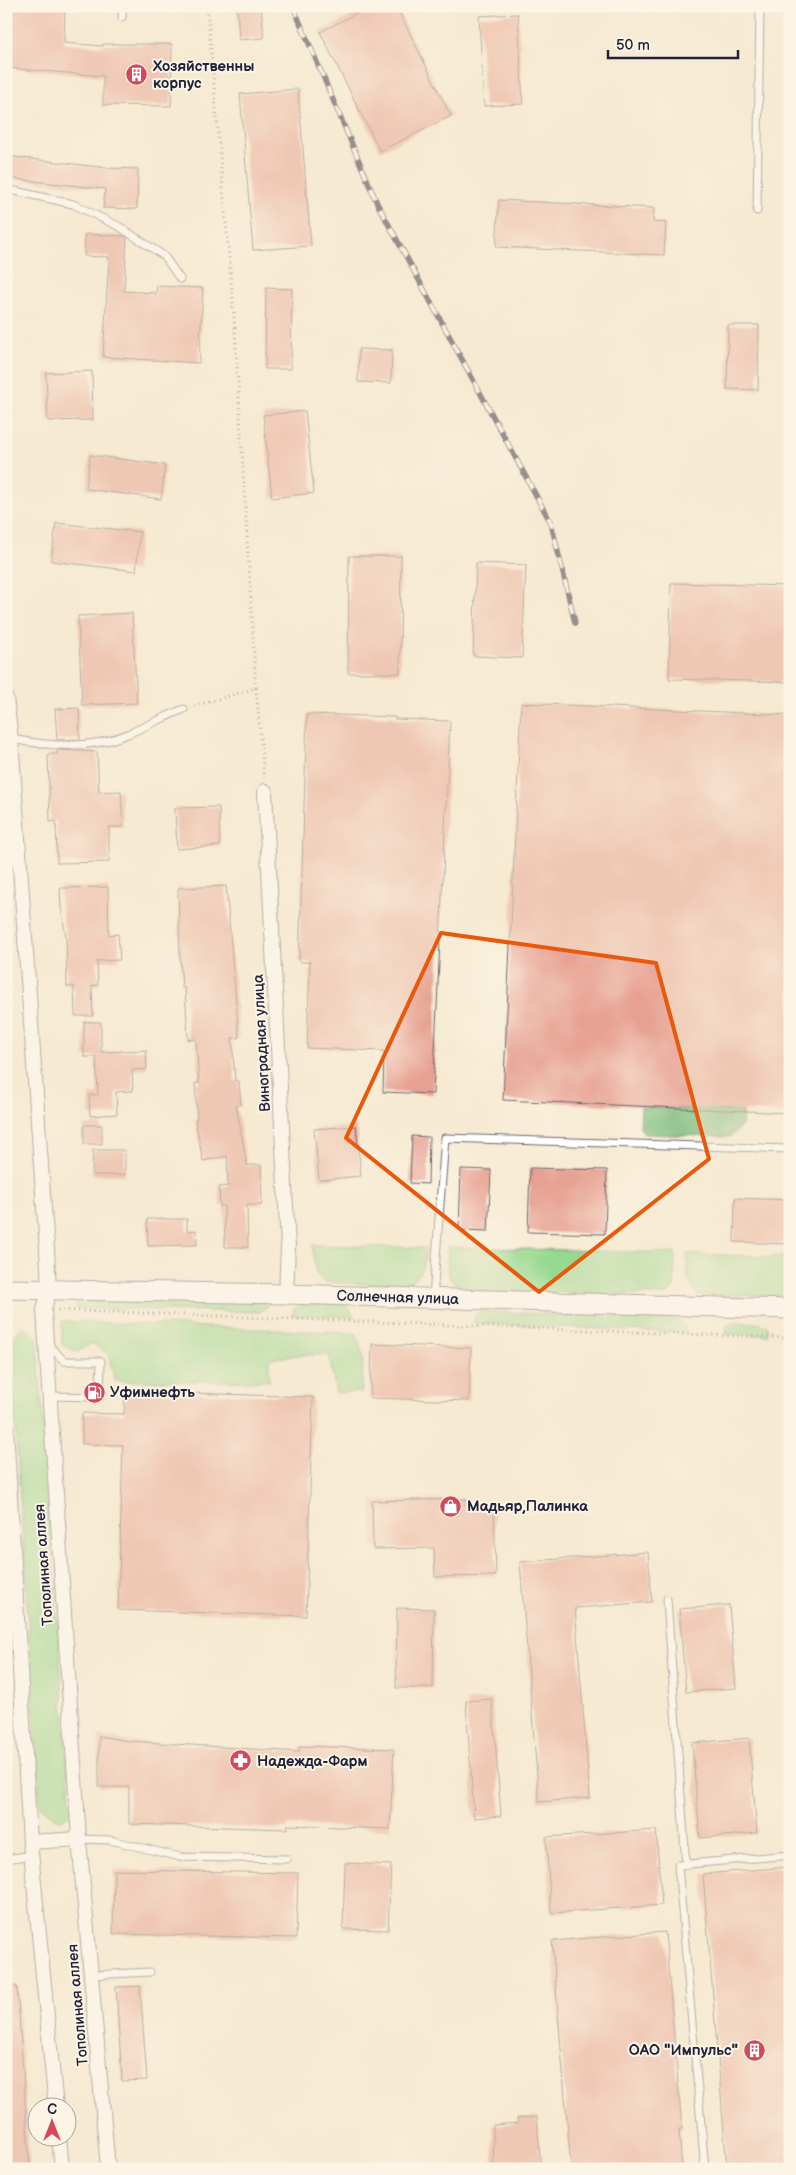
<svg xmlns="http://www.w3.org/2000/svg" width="796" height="2175" font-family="'Balsamiq Sans',sans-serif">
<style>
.green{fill:#96d990;stroke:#5c7e66}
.forest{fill:#78b97a;stroke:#4d6e5a}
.building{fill:#e7a193}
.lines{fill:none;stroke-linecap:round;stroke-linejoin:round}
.service-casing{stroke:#6c6870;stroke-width:9}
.minor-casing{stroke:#6c6870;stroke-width:16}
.secondary-casing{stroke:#6c6870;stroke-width:21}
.path{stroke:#6c6870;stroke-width:3;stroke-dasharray:1 4;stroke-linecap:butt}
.service{stroke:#fff;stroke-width:7}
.minor{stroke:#fff;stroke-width:14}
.secondary{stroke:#fff;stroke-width:19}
.rail-casing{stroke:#22223b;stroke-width:5.5}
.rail{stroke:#fcf5e5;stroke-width:4;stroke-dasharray:11;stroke-linecap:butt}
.marked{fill:none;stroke:#e8590c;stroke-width:4;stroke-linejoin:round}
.labels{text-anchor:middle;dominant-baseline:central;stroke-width:4;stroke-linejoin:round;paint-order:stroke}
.poi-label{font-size:15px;font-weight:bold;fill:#22223b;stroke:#fcf5e5;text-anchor:start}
.street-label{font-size:15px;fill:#22223b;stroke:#fcf5e5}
</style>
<rect width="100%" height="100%" fill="#fcf5e5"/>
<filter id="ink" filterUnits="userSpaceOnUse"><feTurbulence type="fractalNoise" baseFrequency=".02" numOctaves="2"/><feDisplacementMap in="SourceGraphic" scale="10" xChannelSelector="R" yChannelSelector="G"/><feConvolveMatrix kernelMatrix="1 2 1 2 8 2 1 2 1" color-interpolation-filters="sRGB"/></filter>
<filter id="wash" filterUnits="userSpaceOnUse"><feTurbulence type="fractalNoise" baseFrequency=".0096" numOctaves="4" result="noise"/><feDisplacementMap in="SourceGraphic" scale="20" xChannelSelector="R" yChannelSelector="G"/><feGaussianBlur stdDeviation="1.12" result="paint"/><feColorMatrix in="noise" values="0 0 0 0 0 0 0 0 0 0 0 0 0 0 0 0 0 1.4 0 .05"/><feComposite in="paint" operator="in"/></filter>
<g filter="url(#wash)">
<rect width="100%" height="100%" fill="#f6ead2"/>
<path class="green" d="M312,1245l114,3c-2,17 -4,27 -19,37l-83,-3 -8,-8z
M448,1247l227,6 -1,34 -7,8 -192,-4c-30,-6 -28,-16 -27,-44z
M687,1254l103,3v39l-92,-1 -10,-14z
M80,1296l182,4 5,6 -7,6 -183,-4 -3,-7z
M301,1304h41l6,3 7,10 -63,-2 2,-6z
M481,1311l198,9 5,6 3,7 -213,-10 1,-7z
M62,1321l294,12 7,23 -1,36 -26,1 -7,-38h-31l-29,4v22h-154l-7,-27 -16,-11 -15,9 -15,-8z
M732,1323h27l9,4v8l-42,-1 1,-8z
M23,1326l14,11 34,476 -11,8 -20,-15 -30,-467z"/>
<path class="forest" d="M641,1107l102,4 -1,15 -12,11 -85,-3 -5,-6z
M786,1113h4v26h-4z"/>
<g id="blocks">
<path class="building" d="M6,6h59l-1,37 39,3v-2h69l-1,62 -68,-1v-29l-97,-8z
M237,6h24l3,32 -25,2z
M371,6h25l55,110 -71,35 -60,-119z
M518,14l5,90 -39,2 -5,-90z
M298,89l13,157 -58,4 -13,-156z
M6,156l102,12 30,1 -1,40 -34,-1 2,-19 -99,-11z
M499,200l155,8 -1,14 13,1 -2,32 -168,-8z
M85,234l39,2 3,2 -3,53 32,2 1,-7 46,2 -4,75 -96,-6 6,-100 -25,-1z
M266,288l26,1 -1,80h-26z
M728,325h31l-1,65 -31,-1z
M359,349l33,1 -1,33 -33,-1z
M92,371l1,49 -45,1 -2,-48z
M305,411l9,82 -42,5 -9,-83z
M90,455l75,10 -4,34 -75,-10z
M56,523l84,9 -4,39 -85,-10z
M349,556h52l-1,117h-52z
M476,563l50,2 -4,93 -49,-2z
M671,583l119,3v96l-121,-3z
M132,613l5,90 -55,2 -4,-89z
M521,703l269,12v398l-287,-13z
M79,708l1,31 -23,1 -2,-31z
M307,714l88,3v2l55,2 -17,373 -50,-2 1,-41 -77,-3 3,-86h-11z
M57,750l40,2 2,40 22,-1 2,36h-14v35l-52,1 -1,-42 -6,1 -2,-68h9z
M219,807l1,39 -43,3 -2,-41z
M226,886l13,152h-7l3,43h4l2,24h-5l11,60h14l1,40h-15l1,42h-23l-1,-41h-4l-1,-19 9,-1 -1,-30 -24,5 -8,-41 2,-1 -2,-36h4l-3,-44 -8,1 -3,-52h-3l-2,-32 -2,-68z
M108,887l1,48 9,-1 2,26 -23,1 1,24 -6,1 1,30h-18l-1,-30 -7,1 -1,-50 -5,-30 -1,-19z
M84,1022h17v30l45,-2 1,19 -15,1 1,21 -17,1 1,22 -27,2 -1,-21h9l-2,-38h-12z
M84,1125h18v19h-18z
M356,1126l5,50 -42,4 -5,-51z
M412,1136l17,1 -1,47 -18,-1z
M93,1150h32v25h-33z
M530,1168l77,2 -2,64 -77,-2z
M461,1169l30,1 -3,61 -29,-1z
M735,1198l55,2v44l-56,-2z
M147,1219h40v12l9,-1 1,15 -49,1z
M372,1344l99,4 -2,53 -99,-3z
M125,1391l188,6 -7,219 -188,-6 5,-165 -41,-1v-31l42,1z
M467,1499v6h27l2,71 -61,1 -1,-29 -61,1 -1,-48z
M648,1552l4,50 -77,6 15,190 -51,4 -19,-240z
M729,1605l7,83 -50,4 -7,-83z
M397,1608l37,1 -1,79h-37z
M492,1699l9,117 -27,2 -8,-117z
M99,1736l29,5 171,11 1,-6 94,3 -4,80 -102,-4 -1,4 -158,-5v-37h-30z
M749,1738l8,95 -57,5 -8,-95z
M656,1830l6,75 -111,8 -5,-76z
M345,1863l46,2 -3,65 -45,-1z
M790,1867v302h-63l-24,-295z
M114,1870l184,3 -2,65 -183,-4z
M665,1932l17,197h-3l3,40h-111l-19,-228z
M17,1986l13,183h-24v-182z
M140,1986l7,94 -25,1 -6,-94z
M537,2117l4,52h-47l-1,-44 25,-2 -1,-5z"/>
</g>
</g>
<g filter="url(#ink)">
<use href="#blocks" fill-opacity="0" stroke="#6c6870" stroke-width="1"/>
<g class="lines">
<defs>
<path id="service" d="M122,17l1,-11
M6,189l67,15 47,23 44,29 16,23
M757,211l3,-205
M11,739c38,7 77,11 114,-4 20,-8 39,-18 59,-26
M433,1298l12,-160 345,11
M48,1344l16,17h37l-1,36 -51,-1
M667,1599l19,266
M79,1839l31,1 70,17 107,2
M6,1859l26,-4
M92,1975l58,-3
M705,2169l-27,-304 112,-10"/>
<path id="minor" d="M6,698l5,41 36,511 2,40 -5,20 2,32 33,497 29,330
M265,791l23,455 -2,48
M6,1427l24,415 26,266
M30,1842l49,-3
M59,2138l3,31"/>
<g id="secondary">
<path id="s1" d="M6,1289l280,5 504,15"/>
</g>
</defs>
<use href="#service" class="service-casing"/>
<use href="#minor" class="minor-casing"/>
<use href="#secondary" class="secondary-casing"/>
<path class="path" d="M256,688l8,90
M194,706l62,-18 -22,-374 -27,-308
M58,1310l732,28"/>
<use href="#service" class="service"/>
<use href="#minor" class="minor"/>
<use href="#secondary" class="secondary"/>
<defs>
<path id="rail" d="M293,6l84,197 174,320 24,100"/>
</defs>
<use href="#rail" class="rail-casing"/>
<use href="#rail" class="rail"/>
</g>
</g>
<path d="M0 0H796V2175H0ZM441,933l215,30 53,196 -170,133 -193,-154z" fill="#f6ead2" fill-opacity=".55" fill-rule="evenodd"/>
<path class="marked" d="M441,933l215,30 53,196 -170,133 -193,-154z"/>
<defs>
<symbol id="building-disc" viewBox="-11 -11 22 22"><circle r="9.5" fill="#d1495b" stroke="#fcf5e5"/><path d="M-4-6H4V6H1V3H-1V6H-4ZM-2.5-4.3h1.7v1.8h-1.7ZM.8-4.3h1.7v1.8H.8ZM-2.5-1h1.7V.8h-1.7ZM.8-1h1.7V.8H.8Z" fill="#fff"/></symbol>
<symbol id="fuel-disc" viewBox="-11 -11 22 22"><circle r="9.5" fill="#d1495b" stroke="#fcf5e5"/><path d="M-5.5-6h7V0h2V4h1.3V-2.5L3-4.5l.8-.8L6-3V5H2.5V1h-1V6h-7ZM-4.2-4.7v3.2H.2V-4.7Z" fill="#fff"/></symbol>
<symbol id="shop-disc" viewBox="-11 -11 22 22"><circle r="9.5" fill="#d1495b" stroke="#fcf5e5"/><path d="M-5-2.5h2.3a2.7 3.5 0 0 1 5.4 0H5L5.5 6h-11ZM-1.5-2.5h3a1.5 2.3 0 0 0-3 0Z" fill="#fff"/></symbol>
<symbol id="pharmacy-disc" viewBox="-11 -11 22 22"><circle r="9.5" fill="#d1495b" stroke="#fcf5e5"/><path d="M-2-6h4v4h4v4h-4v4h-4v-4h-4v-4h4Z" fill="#fff"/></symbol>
</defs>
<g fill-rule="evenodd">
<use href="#building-disc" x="124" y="62" width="25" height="25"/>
<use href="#fuel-disc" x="82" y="1380" width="25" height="25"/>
<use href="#shop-disc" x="438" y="1494" width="25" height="25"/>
<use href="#pharmacy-disc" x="228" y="1748" width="25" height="25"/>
<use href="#building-disc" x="742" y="2038" width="25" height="25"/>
</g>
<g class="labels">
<g class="poi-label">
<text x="153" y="66">Хозяйственны<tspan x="153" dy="17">корпус</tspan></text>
<text x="110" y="1392">Уфимнефть</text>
<text x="467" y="1506">Мадьяр,Палинка</text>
<text x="257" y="1761">Надежда-Фарм</text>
<text x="738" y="2050" text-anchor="end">ОАО "Импульс"</text>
</g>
<g class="street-label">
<text transform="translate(262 1043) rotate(-93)">Виноградная улица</text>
<text stroke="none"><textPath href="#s1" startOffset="392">Солнечная улица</textPath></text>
<text transform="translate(44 1565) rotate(-94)">Тополиная аллея</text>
<text transform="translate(78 2005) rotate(-95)">Тополиная аллея</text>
</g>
</g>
<rect width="796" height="2175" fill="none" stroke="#fcf5e5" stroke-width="25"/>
<g transform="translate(52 2122)"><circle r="24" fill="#fcf5e5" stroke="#a5a1a1"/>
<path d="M0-4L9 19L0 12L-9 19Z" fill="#d1495b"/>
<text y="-8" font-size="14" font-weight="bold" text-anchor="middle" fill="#22223b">С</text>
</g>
<path d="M608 50v8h130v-8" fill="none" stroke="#22223b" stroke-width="2.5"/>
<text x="616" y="50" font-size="15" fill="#22223b" stroke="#fcf5e5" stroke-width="4" paint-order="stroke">50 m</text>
</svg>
